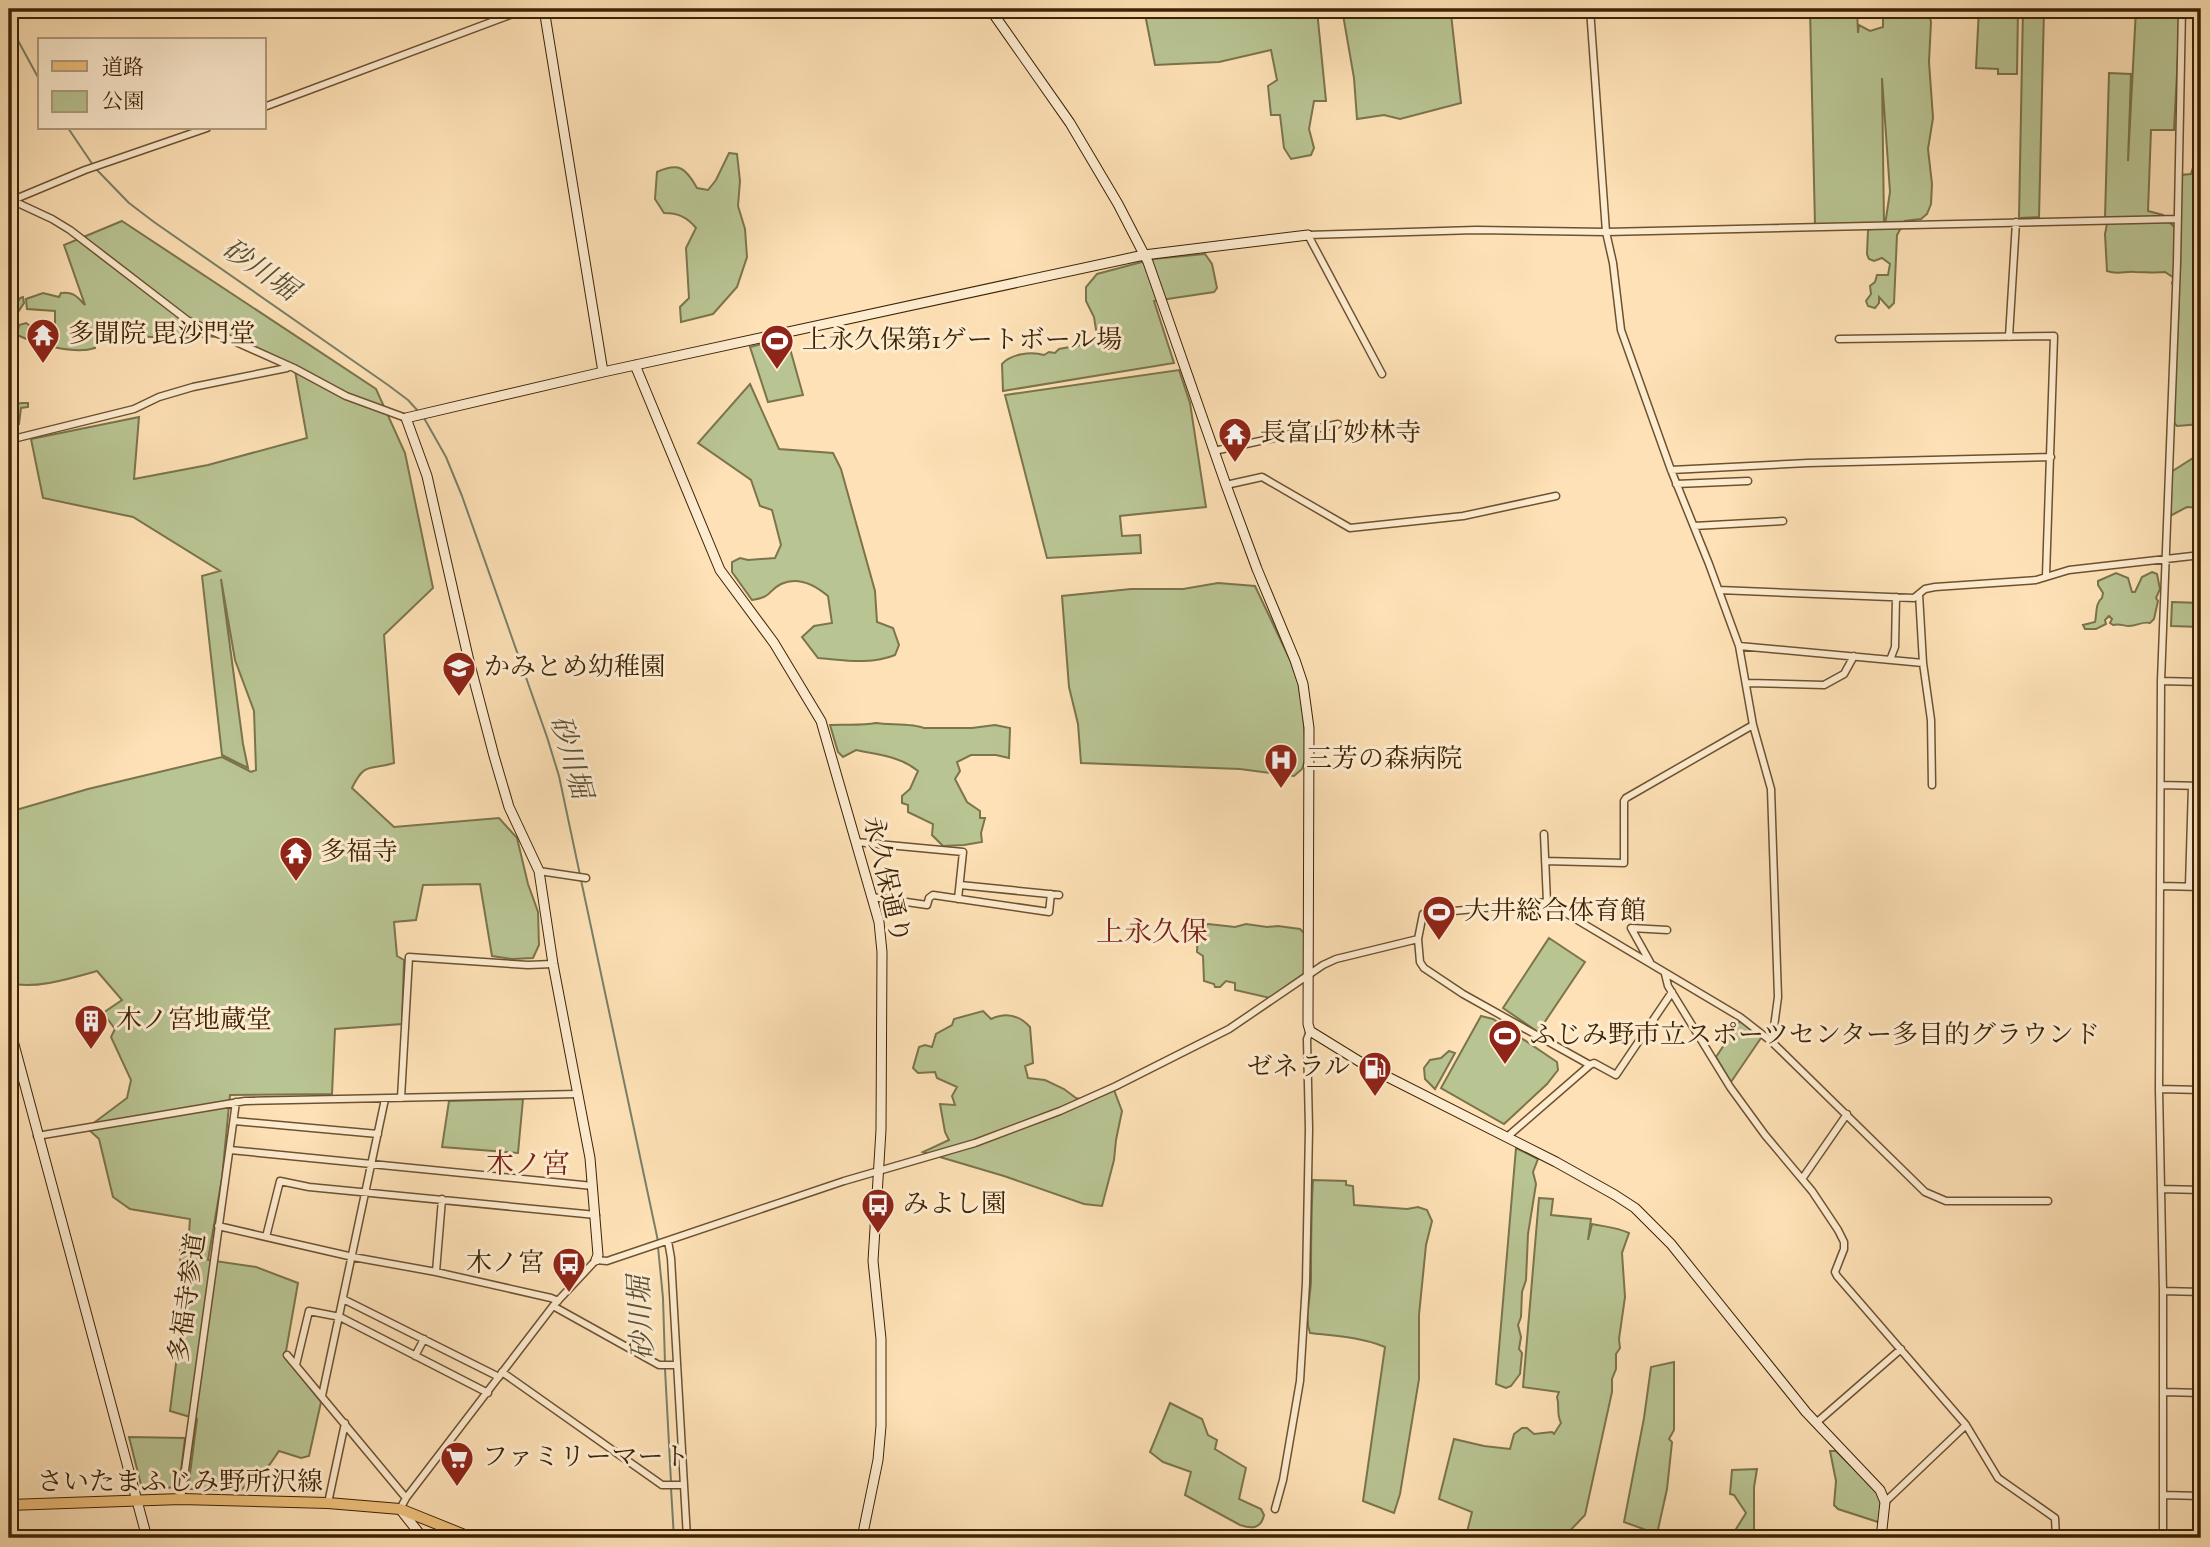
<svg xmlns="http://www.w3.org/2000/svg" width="2210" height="1547" font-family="'Sorts Mill Goudy','Noto Serif JP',serif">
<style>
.green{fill:#b9c493;stroke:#7b744c;stroke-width:2}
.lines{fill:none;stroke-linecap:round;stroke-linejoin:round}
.stream{stroke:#788069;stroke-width:2}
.street-casing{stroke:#6d5230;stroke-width:9}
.secondary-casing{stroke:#3d2304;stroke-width:11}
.primary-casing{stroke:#3d2304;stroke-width:12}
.street{stroke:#feecd0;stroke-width:6}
.secondary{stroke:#feecd0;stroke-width:9}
.primary{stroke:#efc07b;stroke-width:10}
.labels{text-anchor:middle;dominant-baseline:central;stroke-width:6;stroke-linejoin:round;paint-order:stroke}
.poi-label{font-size:26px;fill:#3d2304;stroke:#feecd0;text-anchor:start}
.street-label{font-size:26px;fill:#3d2304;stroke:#feecd0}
.water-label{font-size:28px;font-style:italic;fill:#5b5236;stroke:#feecd0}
.neighbourhood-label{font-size:28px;fill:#7a1f14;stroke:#feecd0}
</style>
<rect width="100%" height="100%" fill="#fee1b6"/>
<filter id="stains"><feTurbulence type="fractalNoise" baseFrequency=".00286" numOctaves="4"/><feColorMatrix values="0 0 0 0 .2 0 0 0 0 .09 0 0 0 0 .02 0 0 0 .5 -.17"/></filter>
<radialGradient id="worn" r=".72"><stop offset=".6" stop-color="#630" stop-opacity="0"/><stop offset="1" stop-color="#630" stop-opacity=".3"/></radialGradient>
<path class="green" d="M1144,9h177l-4,1 9,91h-12l-5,28 5,19 -3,7 -20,4 -7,-11 -4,-33h-9l-3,-29 9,-6 -6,-30 -52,12 -64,3z
M1342,9h117l-8,5 10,89 -61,16 -16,-4 -27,4 -3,-41z
M1810,9h47l1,24 1,-8 11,6 13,-4v-18h45l3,13 -2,40 4,56 -5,31 4,35 -1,20 -4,10 -6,5 -16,2 -8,14 -3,68 -5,5 -10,-11v6l-4,5 -7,-2 -2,-5 5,-7 -1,-8 5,-4 2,-7h11l2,-11 -8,-6 -8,3 -5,-2 -2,-5 1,-24 17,-5 5,-33 -8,-114 2,146 -69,1z
M1979,9h39l-1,65h-19v-5l-22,-1z
M2023,9h21l-5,208 -20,1z
M2136,9h43l1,8 -6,113h-23l-3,81 15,4 13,14h5v-54l10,-1 3,-10 7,-6v266l-24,2 -4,-5 6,-120 -7,-18 2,-5 -9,-6c-11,1 -19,0 -30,0 -9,-1 -18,3 -28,-1l-2,-37 3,-15 -3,-1 4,-145 22,1 -3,87z
M729,153l8,1 3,27 -2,25 7,23 2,28 -10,30 -24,27 -32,8 -1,-15 9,-9 -3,-50 10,-20c-9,-11 -18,-15 -32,-15l-9,-14 2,-27c22,-10 29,-4 40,16l11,2 8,-10z
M122,221l254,168 29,64 28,135 -49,47 10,128c-25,8 -29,-2 -42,25l42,39 105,-9 18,20 11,46 10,28 1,33 -6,13 -21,1 -20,-3 -12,-72 -57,1 -7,35 -22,2 3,34 7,4 -2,64 -67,5 -3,65 -102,1 -8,83 -14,82 48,7 42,16 -13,74 36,45 -12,54 -8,2 -22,-7 -9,13 -29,26 -53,-1 9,-70 -27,-8 16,-127h-5l-1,-34 8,-3 2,-28 -60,-10 -17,-12 -14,-58 -12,-11 40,-30 4,-18 -20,-43 4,-8 -12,-16 19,-13 -25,-29c-25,7 -63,19 -88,12v-171l79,-23 134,-32 29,15 5,-2 -2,-59 -19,-51 -14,-81 22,165 5,24 -26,-13 -20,-179 18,-5 -87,-54 -90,-19 -12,-59 108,-22 -5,62 74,-14 99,-27 -13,-73 -65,-29 -48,2 -85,-3 -1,13c-21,7 -58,-4 -78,-13l2,-10 7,-2 9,6 20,-1v-17l-28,-2 -1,-10 17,-6 16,4 2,-4c13,-2 17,5 24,12l-21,-60z
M1205,254l7,10 5,24 -3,4 -60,9 20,62 -171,28 -1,-27c9,-10 29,-13 42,-9l5,-3 6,1 4,-4 39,-7 -4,-25 -8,-16v-14l11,-13 56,-15z
M23,297l1,6 -10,15h-5v-20l8,5 3,-5z
M787,338l16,57 -35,7 -18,-55z
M1179,370l11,33 16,104 -86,9 2,20 18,-1 1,18 -94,5 -42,-163z
M750,384l29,65 54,4 8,16 34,122 2,31 16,6 6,17 -4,10c-24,10 -51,5 -77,3l-16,-21 12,-11 18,-3 -4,-27c-13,-11 -30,-20 -47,-12 -14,7 -8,13 -29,16l-20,-28v-10l8,-4 8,2 27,-2 6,-13 -9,-35 -12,-4 -9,-26 -53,-37z
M22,403h6v4l-7,1 -2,16h-10l1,-19z
M2201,453v55l-14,-1 -17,9 1,-44z
M2152,572l5,2 3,15 -4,9 2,3 -4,18 -4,4c-7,-2 -13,3 -21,3 -6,0 -9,-3 -16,-1l-3,-2 2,-4 -3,-3 -4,4 1,4 -10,5h-11l-2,-4 12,-3c2,-8 0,-19 7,-24l1,-5 -5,-8v-4l18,-8 12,5 4,14h3l7,-15z
M1218,583l37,3 36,76 11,30 4,65 -4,12 -8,7 -54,-7 -159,-6 -3,-39 -9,-37 -7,-91 69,-7h52z
M2172,602l29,1v24l-30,-1z
M876,723c12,2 38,0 48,5h48l23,-3 15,3 -1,30 -13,-3h-25l-14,7 3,9 -5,8 12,23 13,9v7h5l-4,15 1,9 -18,3 -21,1 -11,-11 1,-11 -25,-12v-7l-6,-2v-7l8,-7 8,-18c-18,-15 -40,-16 -62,-21l-13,7 -5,-5 -8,-27c16,-1 30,1 46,-2z
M1208,924l27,3 11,-3 21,3 11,-1 22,3 5,5 1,38 -36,26 -35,-8v-7l-9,-2 -6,6h-5l-1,-3 -10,-3 -1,-25 -6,-4 1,-21z
M1549,938l36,24 -47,70 -35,-24z
M983,1011l8,8c15,-7 28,-4 39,8l3,36 -8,3 3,12 17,2 19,9 12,9 14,3 24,-11 8,21 -6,29 -2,20 -12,46 -18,-2 -80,-28 -81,-24 26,-12 -4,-8 -5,-28 15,1 -3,-9 5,-9 -20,-9 -2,-6 -17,1 -5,-5 6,-21 6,-2 7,2 4,-13 16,-9 2,-6z
M1481,1016l12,3 64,43 1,8 -11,14 -43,40 -63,-36z
M1740,1021l21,17 -30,44 -15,-25z
M1449,1051l6,2 -20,36 -10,-10 -1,-11 6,-8 11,-2z
M523,1099l-5,54 -76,-6 7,-46z
M1516,1148l22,11 -5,13 3,12 -8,50 -2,46 -4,12 -1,25 -3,8 3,12 -2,12 3,4 -2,21 -9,12 -5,2 -10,-4z
M1313,1180l33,1v4l7,1 1,19 53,4 11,-2 9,3 5,11 -6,24 -7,70v64l-19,115 -6,19 -31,-12 22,-154c-24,-10 -50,-11 -75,-14 -6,-16 1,-36 1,-54 0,-33 0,-66 2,-99z
M1539,1198l14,1 -2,16 40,4 -3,21 4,-16c14,3 24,3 37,9l-7,20 3,44 -6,42 1,9 -4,6v15l-4,10v13l-27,123 -22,23h-85l-11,-6 5,-20 -33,-13 15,-60 30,7 26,3 4,-15 8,-6h5l7,6 18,-2 2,2 7,-11c-5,-10 -1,-16 -4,-26l2,-5 -36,-5z
M1674,1362v68l-5,9 3,3 -5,47 -10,45 -33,-12 20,-104 7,-51z
M1170,1403l32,16 6,16 9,5 -2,9 31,19 -7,31 22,10 3,6c-3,14 -12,14 -24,10l-55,-30 6,-23 -28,-10 -13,-10z
M129,1437l56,1 -6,49 -31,2 -7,-4z
M1830,1451h6l43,42c3,9 4,21 -1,29l-40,-13 -4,-4 2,-24z
M1757,1469l-3,18v51h-18v-9l10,-16 -12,-18 -4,-1 2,-24z"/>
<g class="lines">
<path class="stream" d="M9,24l31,57
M68,128l25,37
M96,169l33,34 25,19 234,163 20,15 10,11
M424,418l22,39 16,39 85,241 12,39 21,99
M581,880l77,361
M658,1247l5,51 2,65
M665,1369l6,113
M671,1488l3,50"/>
<defs>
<path id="street" d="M1590,9l16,223 7,31 8,67 50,140 38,94 30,82 14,79 18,64 7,208 -6,45
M264,107l262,-98
M9,199l43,20 18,11 117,90 107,48 52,28 60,22
M13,200l72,-30 122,-42
M2009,337l7,-115
M1839,339l215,-3 -8,240
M1382,374l-74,-139 168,-5 130,2 572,-13
M9,440l125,-31 25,-12 34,-10 94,-19
M1214,451l124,-27
M1671,470l137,-7 243,-6
M1676,484l72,-3
M1226,485l36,-8 88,51 113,-12 93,-20
M1694,526l89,-5
M1719,590l195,8 11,-9 10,-2 101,-7 33,-10 132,-15
M1919,594l4,69 8,57 1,65
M1739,646l184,17
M1890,660l5,-13 1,-50
M2161,681l40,1
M1747,683l77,2 20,-11 10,-18
M2161,785l40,1
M1544,834l3,68
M856,842l107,10 -5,47
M1545,861l79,2v-62l2,-3 127,-73
M539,871l47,7
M960,885l99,10
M2161,886l40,1
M2189,886l3,-100
M872,897l55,8 2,-7 4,-3 116,17 2,-18
M1418,939l2,23 4,6 39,26 127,71
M1650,962l-19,-34 36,2
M1665,974l3,12 62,101 35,48 47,56 26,39 6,12v7l-9,23 2,4 129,149 32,53 57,40 1,20
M2159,1089l42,1
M401,1098l8,-141 119,8 25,-1
M234,1121l144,13
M37,1136l208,-35 333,-7
M1507,1137l83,-72 4,-2 22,12 56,-83
M230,1150l363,36
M1802,1179l45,-65
M2161,1189l40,1
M218,1226l135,31 83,15 115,26 7,3
M266,1237l14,-56 29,6 287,28
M668,1241l3,17 16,280
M436,1272l6,-73
M2163,1291l38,1
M343,1299l156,78
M553,1306l106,59h18
M287,1355l119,143
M415,1356l9,-17
M296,1365l13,-54 31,6 148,76
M502,1372l160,113h22
M2164,1392l37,1
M322,1396l63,-297
M1816,1423l85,-74
M2163,1495l38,1
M181,1499l55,-397
M1885,1502l81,-77
M328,1503l17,-80
M400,1509l6,-11 147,-192 43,-46 11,1 237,-80 131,-38 85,-32 56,-25 113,-57 94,-64 13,-6 82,-20 5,-25 124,-12 193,115 32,25 153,150 21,9h102
M1275,1509l8,-29 17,-99 6,-98 3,-154 -2,-90 3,-8
M2163,1538v-247l-4,-202 2,-408 16,-418 5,-254"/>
<path id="secondary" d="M544,9l59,363
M990,9l80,114 48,81 30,58 78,223 31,84 38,91 8,24 6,44 -1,296 2,7 60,37 186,94 59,33 20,13 36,36 135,168 74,78 5,12 -4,36
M635,365l85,205 54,73 47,78 58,201 3,30 -1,178 -8,131 8,78v87l-3,34 -16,78
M9,1026l138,512
M596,1260l2,-5 -8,-97 -37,-194 -14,-93 -30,-64 -15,-51 -25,-95 -42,-185 -21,-58 197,-46 541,-117 164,-20
M400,1509l23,29"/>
<path id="primary" d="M9,1505l172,-6 147,4 72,6 72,29"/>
</defs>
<use href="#street" class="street-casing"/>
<use href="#secondary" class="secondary-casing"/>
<use href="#primary" class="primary-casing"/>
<use href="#street" class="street"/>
<use href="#secondary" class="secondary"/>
<use href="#primary" class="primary"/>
</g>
<defs>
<symbol id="temple-pin" viewBox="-11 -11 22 30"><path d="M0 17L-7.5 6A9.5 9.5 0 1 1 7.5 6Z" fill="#8f2418" stroke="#feecd0"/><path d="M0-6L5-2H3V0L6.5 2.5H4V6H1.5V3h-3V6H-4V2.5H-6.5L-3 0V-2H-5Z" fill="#fff"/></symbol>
<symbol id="stadium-pin" viewBox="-11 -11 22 30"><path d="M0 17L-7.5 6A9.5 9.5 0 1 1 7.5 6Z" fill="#8f2418" stroke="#feecd0"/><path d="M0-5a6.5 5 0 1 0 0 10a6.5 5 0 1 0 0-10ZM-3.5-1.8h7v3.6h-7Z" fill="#fff"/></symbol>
<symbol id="school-pin" viewBox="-11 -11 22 30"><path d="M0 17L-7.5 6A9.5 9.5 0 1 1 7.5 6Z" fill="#8f2418" stroke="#feecd0"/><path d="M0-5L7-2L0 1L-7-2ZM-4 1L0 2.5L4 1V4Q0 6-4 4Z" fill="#fff"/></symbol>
<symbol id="hospital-pin" viewBox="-11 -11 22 30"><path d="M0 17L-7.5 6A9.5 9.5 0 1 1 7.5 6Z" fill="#8f2418" stroke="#feecd0"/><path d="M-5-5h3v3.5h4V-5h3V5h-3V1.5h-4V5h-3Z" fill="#fff"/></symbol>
<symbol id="building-pin" viewBox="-11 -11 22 30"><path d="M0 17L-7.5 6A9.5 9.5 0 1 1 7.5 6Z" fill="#8f2418" stroke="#feecd0"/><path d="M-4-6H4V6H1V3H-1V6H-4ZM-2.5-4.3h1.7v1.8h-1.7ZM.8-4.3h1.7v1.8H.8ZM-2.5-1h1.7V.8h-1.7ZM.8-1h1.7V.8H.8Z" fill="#fff"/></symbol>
<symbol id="fuel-pin" viewBox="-11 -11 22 30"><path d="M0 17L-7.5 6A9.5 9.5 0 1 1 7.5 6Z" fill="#8f2418" stroke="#feecd0"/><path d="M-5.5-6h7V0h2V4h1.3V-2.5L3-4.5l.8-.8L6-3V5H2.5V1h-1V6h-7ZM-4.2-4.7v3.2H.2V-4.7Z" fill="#fff"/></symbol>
<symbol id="bus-pin" viewBox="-11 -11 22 30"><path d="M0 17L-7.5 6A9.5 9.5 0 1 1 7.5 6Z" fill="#8f2418" stroke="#feecd0"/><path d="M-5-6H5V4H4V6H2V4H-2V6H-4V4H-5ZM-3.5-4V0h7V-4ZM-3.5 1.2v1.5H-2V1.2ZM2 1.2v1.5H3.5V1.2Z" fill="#fff"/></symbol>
<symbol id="supermarket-pin" viewBox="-11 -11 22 30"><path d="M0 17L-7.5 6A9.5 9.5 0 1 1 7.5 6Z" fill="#8f2418" stroke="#feecd0"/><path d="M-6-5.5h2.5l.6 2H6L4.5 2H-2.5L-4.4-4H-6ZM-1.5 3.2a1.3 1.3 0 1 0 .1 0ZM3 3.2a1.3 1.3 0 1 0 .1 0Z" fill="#fff"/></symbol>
</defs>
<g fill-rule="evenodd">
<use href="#temple-pin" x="24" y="316" width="38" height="52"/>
<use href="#stadium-pin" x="758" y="322" width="38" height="52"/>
<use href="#temple-pin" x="1216" y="415" width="38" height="52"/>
<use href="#school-pin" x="440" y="649" width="38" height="52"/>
<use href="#hospital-pin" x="1262" y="741" width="38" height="52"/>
<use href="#temple-pin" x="277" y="834" width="38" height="52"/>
<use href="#stadium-pin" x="1420" y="893" width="38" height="52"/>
<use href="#building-pin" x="72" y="1002" width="38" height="52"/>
<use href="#stadium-pin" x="1486" y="1017" width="38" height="52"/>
<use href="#fuel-pin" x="1356" y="1049" width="38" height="52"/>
<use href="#bus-pin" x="859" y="1186" width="38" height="52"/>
<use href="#bus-pin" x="550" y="1245" width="38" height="52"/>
<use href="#supermarket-pin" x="438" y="1439" width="38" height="52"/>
</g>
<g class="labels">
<g class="poi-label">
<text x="68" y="335">多聞院 毘沙門堂</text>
<text x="802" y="341">上永久保第1ゲートボール場</text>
<text x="1260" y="434">長富山 妙林寺</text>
<text x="484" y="668">かみとめ幼稚園</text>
<text x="1306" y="760">三芳の森病院</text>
<text x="320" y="853">多福寺</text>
<text x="1464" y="912">大井総合体育館</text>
<text x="116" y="1021">木ノ宮地蔵堂</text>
<text x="1530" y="1036">ふじみ野市⽴スポーツセンター多⽬的グラウンド</text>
<text x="1350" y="1068" text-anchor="end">ゼネラル</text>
<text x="903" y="1205">みよし園</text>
<text x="544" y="1264" text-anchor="end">木ノ宮</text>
<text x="482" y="1458">ファミリーマート</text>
</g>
<g class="street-label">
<text transform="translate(885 880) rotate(77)">永久保通り</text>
<text transform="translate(189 1298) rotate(-82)">多福寺参道</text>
<text x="180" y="1483">さいたまふじみ野所沢線</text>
</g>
<g class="water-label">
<text transform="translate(259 271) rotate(35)">砂川堀</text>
<text transform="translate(569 757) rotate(74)">砂川堀</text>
<text transform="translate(643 1318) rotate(-93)">砂川堀</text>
</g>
<g class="neighbourhood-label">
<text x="1152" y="934">上永久保</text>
<text x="528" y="1166">木ノ宮</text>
</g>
</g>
<rect width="2210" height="1547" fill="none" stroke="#fee1b6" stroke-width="35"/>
<rect x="10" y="10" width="2189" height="1526" fill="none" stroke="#3d2304" stroke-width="3.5"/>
<rect x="18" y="18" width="2175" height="1512" fill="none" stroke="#3d2304" stroke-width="2"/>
<rect x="38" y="38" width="228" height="91" fill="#feecd0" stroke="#b19c7e" stroke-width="2"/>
<rect x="52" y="61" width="35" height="10" fill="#efc07b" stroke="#b19c7e" stroke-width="2"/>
<text x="102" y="74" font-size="21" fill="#3d2304">道路</text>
<rect x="52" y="91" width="35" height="21" fill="#b9c493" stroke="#b19c7e" stroke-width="2"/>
<text x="102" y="108" font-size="21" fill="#3d2304">公園</text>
<rect width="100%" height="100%" filter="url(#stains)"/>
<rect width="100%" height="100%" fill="url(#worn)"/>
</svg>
